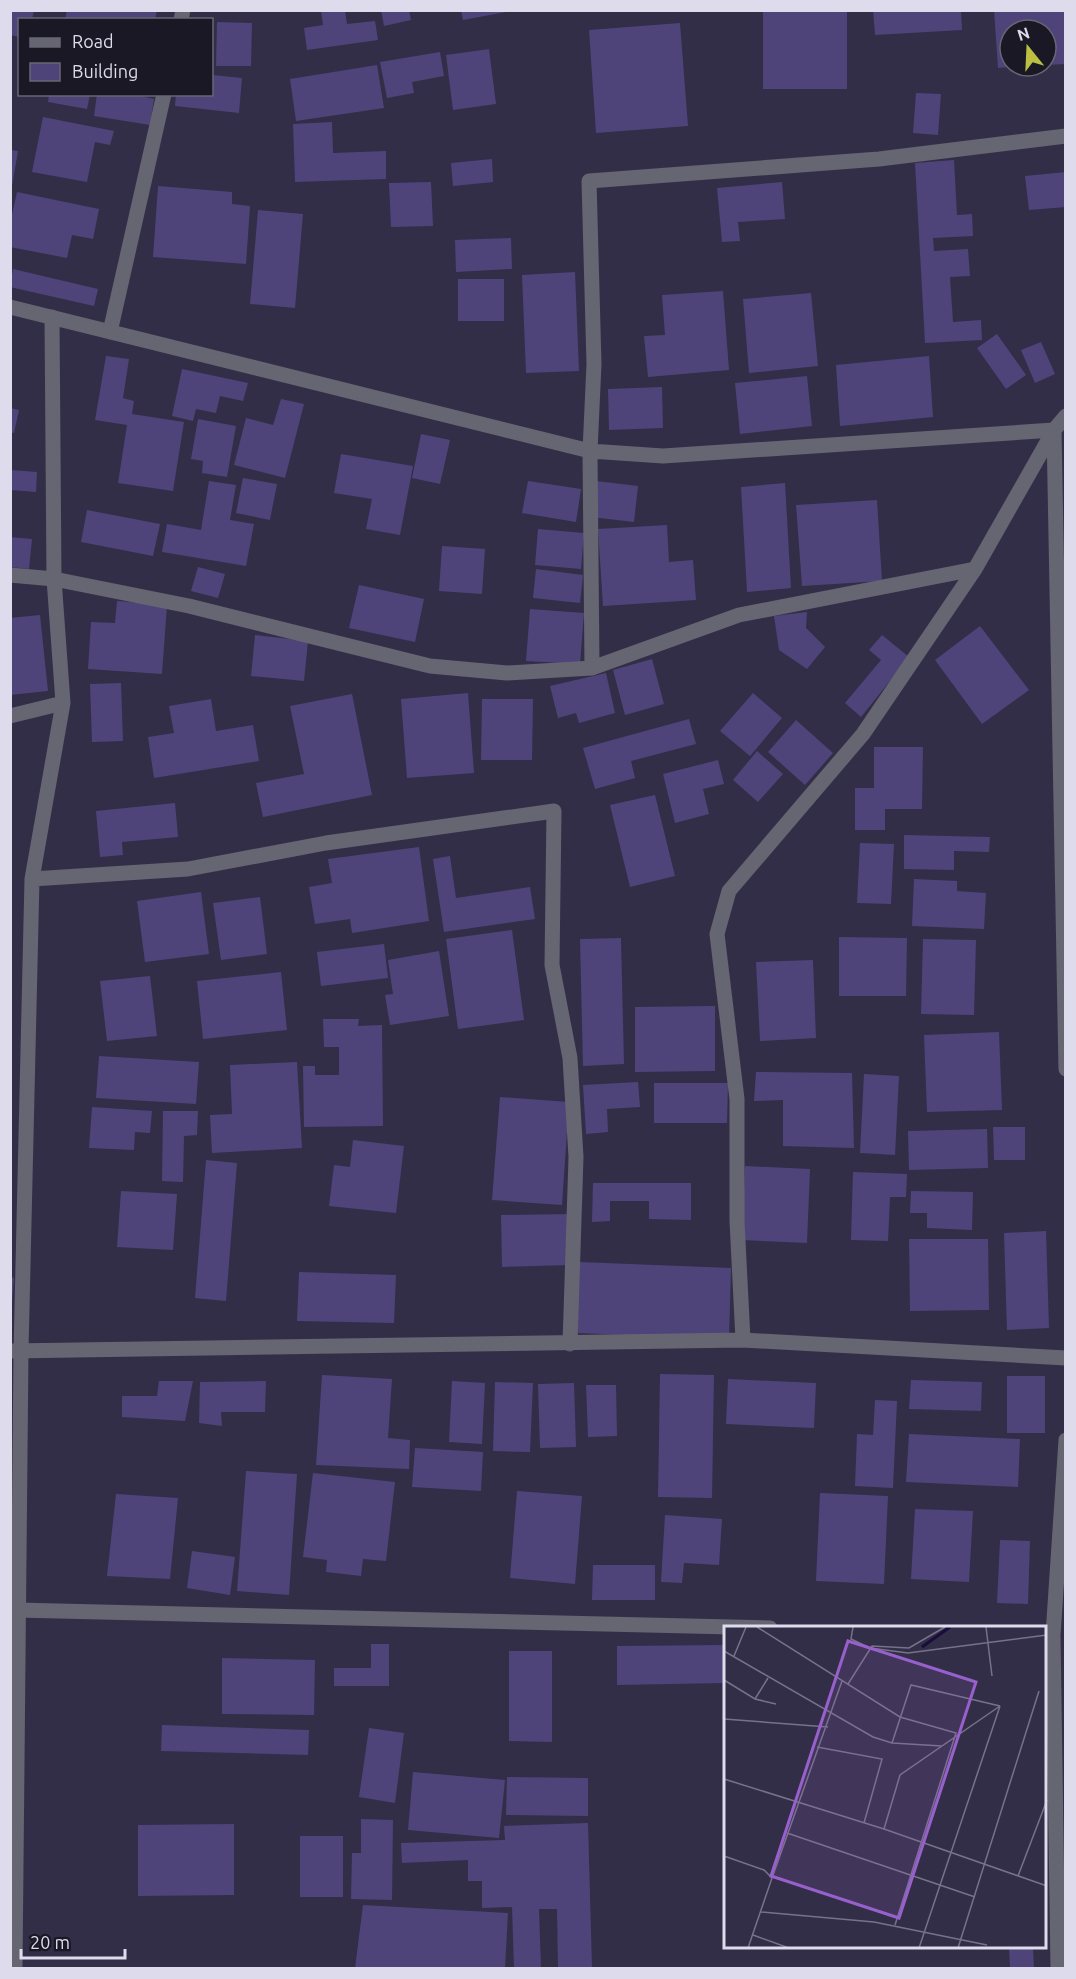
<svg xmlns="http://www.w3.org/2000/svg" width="1076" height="1979" font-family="Ubuntu,sans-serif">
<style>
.building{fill:#4e447a}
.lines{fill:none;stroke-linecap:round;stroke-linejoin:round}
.minor{stroke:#666572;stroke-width:15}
.inset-river{fill:none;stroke:#1a0c3c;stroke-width:3}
.inset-road{fill:none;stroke:#767389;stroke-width:1.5}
.view{fill:#9860cc;fill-opacity:0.15;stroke:#9860cc;stroke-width:3}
.inset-edge{fill:none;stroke:#dddbec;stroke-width:3}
</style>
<rect width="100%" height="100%" fill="#322e47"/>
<path class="building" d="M10,10h24l-2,10h-12v17l-10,-2z
M67,10h90l-2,10h-90z
M321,10h24l2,14 28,-3 3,19 -71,10 -3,-22 19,-3z
M381,10h28l2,10 -27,6z
M461,10h45v2l-43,8z
M763,10h84v79h-84z
M873,10h88l1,20 -87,5z
M994,10h72v54l-20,1v-35h-36v37l-12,1z
M217,22l35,1 -1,43h-35z
M680,23l8,103 -92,7 -7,-103z
M489,49l7,55 -43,6 -7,-55z
M440,52l4,24 -32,6 2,11 -27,5 -7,-36z
M377,65l7,43 -88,13 -6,-42z
M212,75l30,3 -3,35 -64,-7 1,-12h36z
M916,93l25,1 -3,41 -25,-2z
M49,94h41l-3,15 -39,-7z
M97,94h35l22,5 -4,26 -56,-9z
M43,117l71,14 -4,14 -15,-3 -8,40 -55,-10z
M332,122l1,31 53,-2v28l-91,3 -2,-58z
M10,150l8,1 -6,35h-2z
M492,159l1,23 -40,4 -2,-23z
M954,160l3,55 15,-1 1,22 -40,2 1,13 34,-2 2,27 -20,1 3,45 28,-2 1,20 -57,3 -10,-180z
M1066,172v35l-37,3 -4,-34z
M431,182l2,44 -42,1 -2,-44z
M782,182l3,37 -47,3 2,19 -18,1 -5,-54z
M158,186l74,6v12l18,2 -4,58 -93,-7z
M17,192l82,17 -6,30 -21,-4 -5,23 -57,-11v-23z
M258,210l45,4 -8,94 -45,-4z
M511,238l1,31 -56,3 -1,-32z
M13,269l85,20 -4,17 -84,-19z
M575,272l4,99 -53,2 -4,-98z
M458,279h46v42h-46z
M723,291l6,79 -81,7 -4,-41 21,-1 -3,-40z
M811,293l7,73 -69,7 -6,-74z
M997,334l29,41 -20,14 -29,-41z
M1041,342l14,32 -20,9 -14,-33z
M106,356l23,3 -6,39 11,3 -2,13 52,8 -11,69 -55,-8 9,-58 -32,-5z
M929,356l4,61 -93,9 -4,-61z
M182,369l66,14 -5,18 -23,-5 -4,17 -20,-4 -3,12 -21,-5z
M807,376l5,50 -72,8 -5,-51z
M662,387l1,41 -54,2 -1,-41z
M281,399l23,5 -19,74 -51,-13 12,-47 27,7z
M10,408l9,2 -5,23 -4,-1z
M198,419l38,7 -9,51 -25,-4 1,-12 -12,-2z
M421,434l29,6 -10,44 -28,-6z
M341,454l72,12 -13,69 -34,-6 6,-30 -38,-6z
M10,470l27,2 -1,20 -26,-2z
M243,478l34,6 -7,36 -34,-7z
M209,481l27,4 -6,35 24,4 -8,42 -84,-14 5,-28 34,6z
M528,481l53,8 -5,33 -54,-9z
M596,481l42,5 -4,36 -43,-5z
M785,483l6,105 -44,4 -6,-105z
M877,500l5,81 -80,5 -6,-81z
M87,510l73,14 -7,32 -72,-14z
M667,525l2,37 24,-2 3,40 -93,6 -5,-77z
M538,529l46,4 -3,36 -46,-4z
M10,537l22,2 -3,30 -19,-2z
M442,546l43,3 -3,45 -43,-3z
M198,567l27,7 -7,24 -27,-7z
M536,569l47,6 -3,28 -47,-5z
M359,585l65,14 -9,43 -66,-14z
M117,601l50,4 -5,69 -74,-5 3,-47 24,1z
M530,609l54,4 -4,51 -54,-3z
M807,612l-1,16 19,19 -18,22 -28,-19 -5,-34z
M40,615l8,76 -38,4v-77z
M980,626l49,64 -47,34 -47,-64z
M255,635l53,6 -4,40 -53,-5z
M882,635l27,22 -48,60 -16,-14 36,-43 -12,-10z
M652,659l12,45 -39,11 -12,-45z
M606,673l9,40 -36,10 -3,-10 -18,5 -8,-32z
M121,683l2,58 -31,1 -2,-58z
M468,693l6,80 -67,5 -6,-79z
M753,693l29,25 -32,38 -30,-25z
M352,694l20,101 -109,22 -7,-34 48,-9 -14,-68z
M211,699l5,32 37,-6 6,36 -105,17 -6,-41 26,-4 -5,-27z
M482,699h51l-1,61h-51z
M689,719l7,25 -65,17 4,17 -40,11 -12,-41z
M796,720l37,33 -28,32 -37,-33z
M874,747h49l-1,62h-37v21h-30v-42h19z
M757,751l26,23 -25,28 -25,-22z
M718,760l6,24 -21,5 6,25 -34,9 -12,-49z
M655,795l20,81 -45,11 -20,-82z
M175,803l3,34 -56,5 1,13 -23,2 -4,-46z
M904,835l86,2 -1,15 -35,-1v19l-50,-1z
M860,843l34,1 -3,60 -34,-1z
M419,847l10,74 -77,12 -2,-14 -35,5 -6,-37 23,-4 -4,-24z
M450,856l6,42 74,-11 5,32 -91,13 -11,-73z
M914,879l43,2v10l29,2 -2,36 -72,-3z
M201,892l8,62 -64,8 -8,-61z
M260,897l7,57 -46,6 -8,-57z
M512,930l12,90 -66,9 -12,-90z
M839,937l68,1 -1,58h-67z
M621,938l3,126 -41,2 -3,-127z
M923,939l53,1 -2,75 -53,-1z
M384,944l4,34 -67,8 -4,-34z
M439,951l10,65 -59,9 -5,-30 8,-1 -5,-34z
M813,960l3,78 -56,3 -4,-79z
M281,972l6,58 -84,9 -6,-58z
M150,976l7,60 -50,5 -7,-60z
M715,1006v65l-80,1v-65z
M323,1019h36l-1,7 24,-1 1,101 -79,1 -1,-61h12v9h24v-28h-15z
M999,1032l3,78 -75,2 -3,-77z
M99,1056l100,6 -3,42 -100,-6z
M297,1062l5,86 -90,5 -2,-38 22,-1 -2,-49z
M756,1072l96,1 2,75 -71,-2v-46l-29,1z
M864,1074l35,2 -4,79 -35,-2z
M638,1082l2,25 -33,2 1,23 -22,2 -3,-49z
M654,1083h74l-1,40h-73z
M500,1097l69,5 -7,103 -70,-5z
M92,1107l60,4 -2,22 -15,-1 -1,18 -45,-2z
M163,1111h35l-1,24 -13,1 -1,46 -21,-1z
M993,1127h32v33h-31z
M987,1129l1,39 -79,2 -1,-39z
M353,1140l51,6 -8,67 -67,-7 5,-41 16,2z
M206,1160l31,3 -11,138 -31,-3z
M745,1166l65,3 -3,74 -65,-3z
M853,1172l54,2 -1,23h-16l-2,44 -37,-1z
M593,1183h98v37l-42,-1v-18h-39v20l-18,1z
M121,1191l56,3 -4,56 -56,-3z
M911,1191l62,1 -1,38 -45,-2v-15h-17z
M571,1214l1,51 -70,2 -1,-52z
M1046,1231l3,97 -42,2 -3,-97z
M909,1239h79l1,71 -79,1z
M579,1262l152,6 -2,71 -153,-6z
M299,1272l97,3 -2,48 -97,-2z
M10,1277l4,1 -2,24h-2z
M660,1374l54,1 -2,123 -54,-1z
M322,1375l70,4 -4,59 22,2 -1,29 -93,-4z
M1007,1376h38v57h-38z
M728,1379l88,4 -2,45 -88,-4z
M911,1380l71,2 -1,29 -72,-2z
M159,1381h34l-8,40 -63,-4v-21h35z
M266,1381l-1,31h-44l1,14 -23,-3 1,-41z
M452,1381l33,2 -3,61 -33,-2z
M495,1382l38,1 -3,69 -37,-1z
M574,1383l2,64 -36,1 -2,-64z
M586,1385h30l1,51 -29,1z
M875,1400l22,1 -4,87 -38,-2 2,-52 16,1z
M909,1434l111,5 -2,48 -112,-5z
M415,1448l68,4 -2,39 -69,-4z
M246,1471l51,3 -8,121 -52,-4z
M313,1473l82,9 -9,79 -23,-2 -2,17 -35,-4 1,-12 -24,-3z
M517,1491l65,5 -7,88 -65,-6z
M820,1493l68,3 -4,88 -68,-3z
M116,1494l62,4 -8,81 -63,-3z
M915,1509l58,2 -4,71 -58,-3z
M665,1515l57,4 -3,46 -35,-2 -2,20 -21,-1z
M1000,1540l30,1 -2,63 -31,-1z
M192,1551l43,6 -5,38 -43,-7z
M593,1565h62v35h-63z
M371,1644h18v42h-55v-18h37z
M725,1645v38l-108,2v-39z
M509,1651h43v91l-43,-1z
M222,1658l93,2 -1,55 -92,-1z
M162,1725l147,5 -1,25 -147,-4z
M369,1728l35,5 -9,70 -36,-6z
M413,1772l92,8 -6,58 -91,-8z
M507,1777l81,1v38l-82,-1z
M361,1819l32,1 -1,80 -41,-1 1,-46h9z
M588,1823l4,145h-34l-1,-59h-18l2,59h-27l-2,-61 -30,1v-27h-14v-21l-66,3 -1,-20 104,-3 -1,-14z
M234,1824v71l-96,1v-71z
M300,1836h43v61h-43z
M363,1905l145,8 -3,55h-150z
M1009,1948h24l1,20h-24z"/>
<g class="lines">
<path class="minor" d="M181,20l2,-10
M10,307l580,144 73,5 391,-26 12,639
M110,332l54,-238
M10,575l44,4 135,27 241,60 77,7 85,-5 147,-53 236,-46
M592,668l-2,-217 4,-87 -5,-183 290,-22 187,-23
M10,716l53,-13
M32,879l156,-10 138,-26 228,-32 -2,154 18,93 6,99 -6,187
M743,1340l-6,-119v-122l-20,-165 12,-43 134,-157 112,-165 79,-139 12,-14
M10,1351l733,-11 323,18
M17,1610l753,18
M15,1968l6,-617 11,-472 31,-176 -9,-124 -2,-262
M1058,1968l-5,-333 13,-195"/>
</g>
<g transform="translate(724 1626)">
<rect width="322" height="322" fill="#322e47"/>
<path class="inset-river" d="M198,21l28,-20"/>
<path class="inset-road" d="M33,1l143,90 56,16 -61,192M129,1l-2,12 19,9 38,5 139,-18M262,1l6,49M0,25l149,86 19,6 50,3M10,30l12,-29M0,54l31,19 13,-21M124,58l24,-38 37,2 36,-21M31,73l21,5M0,93l104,8M168,117l19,-58 89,21M93,121l65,12 -18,64M0,153l160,50 163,57M160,203l16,-54 100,-69M63,207l188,64M0,230l40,14 8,8 -24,70M294,250l29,-76M48,252l70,-197M37,286l113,10 113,23M29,309l36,13M195,322l81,-242M234,322l81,-257"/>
<path class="view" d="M124,15l128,41 -77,236 -128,-42z"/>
<rect width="322" height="322" class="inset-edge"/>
</g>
<rect width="1076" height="1979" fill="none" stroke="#dddbec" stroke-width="24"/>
<rect x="18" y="18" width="195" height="78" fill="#1a1824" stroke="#686674" stroke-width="1.5"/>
<rect x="30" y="38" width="30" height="9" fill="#666572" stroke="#686674" stroke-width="1.5"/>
<text x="72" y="48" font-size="18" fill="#dddbec">Road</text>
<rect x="30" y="63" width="30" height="18" fill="#4e447a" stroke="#686674" stroke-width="1.5"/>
<text x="72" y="78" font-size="18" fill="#dddbec">Building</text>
<g transform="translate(1028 48) rotate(342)"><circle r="28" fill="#1a1824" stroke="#686674" stroke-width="1.5"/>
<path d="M0-4.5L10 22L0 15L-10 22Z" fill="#bcbf44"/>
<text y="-9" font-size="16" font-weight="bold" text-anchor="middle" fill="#dddbec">N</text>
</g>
<path d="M21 1949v9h104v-9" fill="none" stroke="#dddbec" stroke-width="3"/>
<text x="30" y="1949" font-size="18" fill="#dddbec" stroke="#1a1824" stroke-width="4.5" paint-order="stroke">20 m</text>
</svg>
